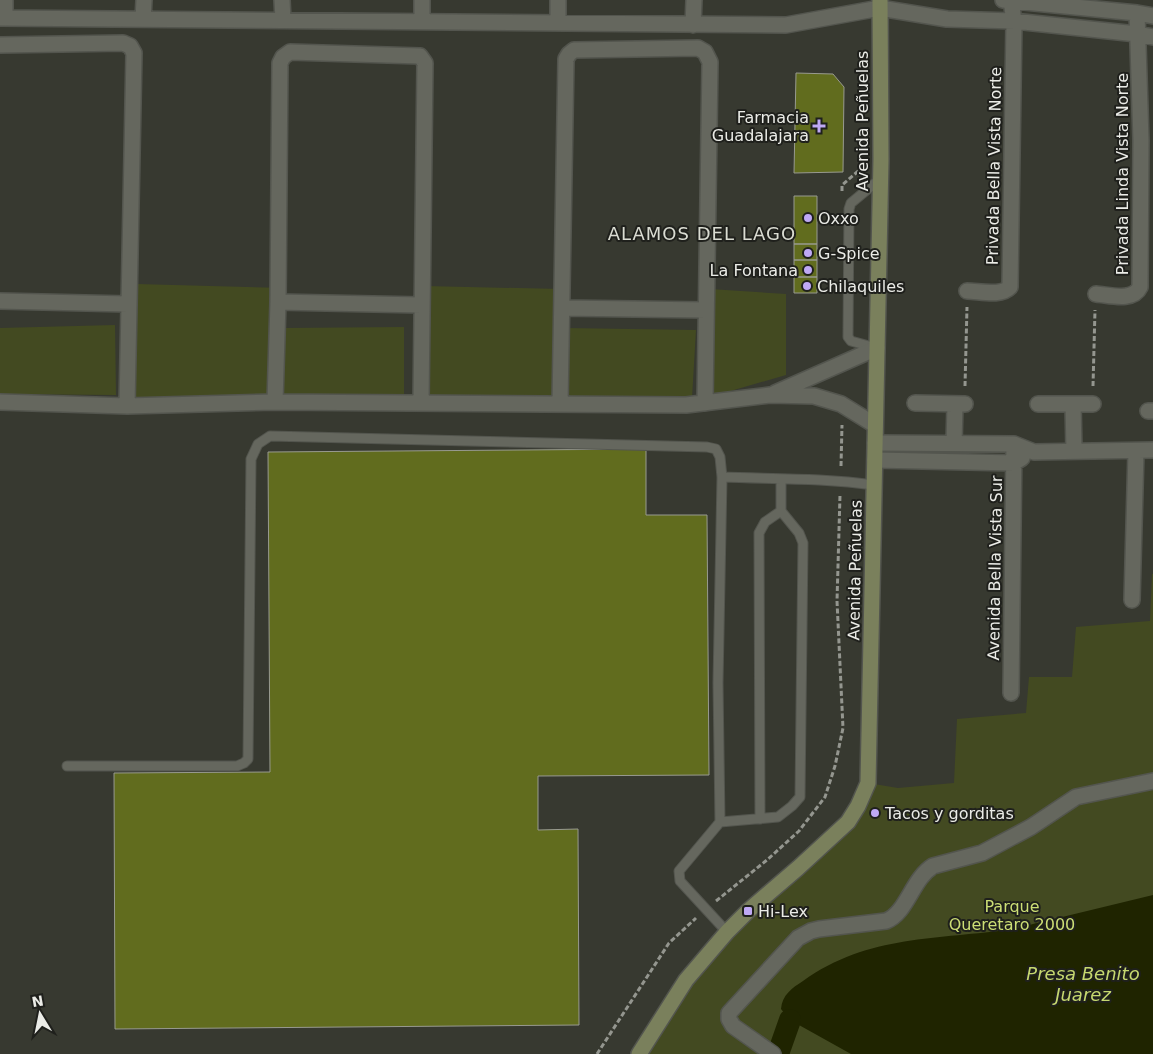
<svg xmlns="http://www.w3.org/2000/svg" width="1153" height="1054" font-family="'DejaVu Sans',sans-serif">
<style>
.green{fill:#434a21}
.water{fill:#1f2400}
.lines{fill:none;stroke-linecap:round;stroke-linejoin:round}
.canal{stroke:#1f2400;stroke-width:22}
.building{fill:#616c1e;stroke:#989a90}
.lane-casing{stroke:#53554e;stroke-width:11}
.street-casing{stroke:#53554e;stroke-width:18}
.secondary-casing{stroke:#53554e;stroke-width:18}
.path{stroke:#94968f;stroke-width:3;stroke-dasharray:5 2.5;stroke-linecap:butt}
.lane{stroke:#65675e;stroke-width:9}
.street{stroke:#65675e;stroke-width:15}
.secondary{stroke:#7a805c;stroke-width:15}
.poi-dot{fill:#bfa9f4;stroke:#1f201c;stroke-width:2}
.labels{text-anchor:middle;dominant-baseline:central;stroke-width:4;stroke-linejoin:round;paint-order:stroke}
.poi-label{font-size:16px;fill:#ebece7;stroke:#1f201c;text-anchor:start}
.street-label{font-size:16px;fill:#ebece7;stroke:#1f201c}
.park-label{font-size:16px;fill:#ccde75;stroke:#1f201c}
.neighbourhood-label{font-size:18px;letter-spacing:1px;fill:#dadcd2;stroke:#1f201c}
.water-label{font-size:18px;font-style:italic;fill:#c6d86f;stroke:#1f201c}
</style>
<rect width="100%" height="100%" fill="#373930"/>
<path class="green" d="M137,284l148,4 -6,110 -149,7z
M424,286l137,3 -2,114 -136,-2z
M710,289l76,5v81l-76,22z
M115,325l1,70 -116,-1v-66z
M404,327v70l-123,1 3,-70z
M564,328l132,2 -4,68 -125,1z
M1152,574h1v480h-514l47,-74 161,-158 21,-39 30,5 56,-5 3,-64 69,-6 3,-36h43l4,-50 74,-6z"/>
<path class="water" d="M1153,895v159h-302l-61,-34 -9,-11c1,-14 11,-21 22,-28 66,-47 135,-41 210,-52 14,-3 27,-7 41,-10 33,-8 66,-16 99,-24z"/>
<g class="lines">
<path class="canal" d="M778,1054l12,-34"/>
</g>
<path class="building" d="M796,73l37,1 11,13 -1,85 -49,1z
M794,196h23v48h-23z
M794,244h23v16h-23z
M794,260h23v17h-23z
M794,277h23v16h-23z
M646,449v66h61l2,260 -171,1v54l40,-1 1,196 -464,4 -1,-256 156,-1 -2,-320z"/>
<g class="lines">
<defs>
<path id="lane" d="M876,348l-25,-7 -3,-4 1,-128 2,-6 29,-24
M67,766h170l7,-3 4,-4 3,-300 7,-15 12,-8 437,11 9,2 4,8 2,20
M760,819l-1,-286 6,-11 16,-11
M720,822l58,-5 14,-11 8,-9 3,-254 -4,-10 -18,-22v-31
M727,932l-47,-51 -1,-10 41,-49 -2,-139 4,-206c51,2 102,1 152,8"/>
<path id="street" d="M5,0v17
M282,0l1,20
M558,0v23
M1003,0l134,13 16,3
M0,18l786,7 94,-17 67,11 67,2 123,13 16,3
M143,19l1,-19
M422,22v-22
M693,25l1,-25
M0,45l123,-2 7,3 4,7 -7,353
M967,291c12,0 34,6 43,-4l4,-266 -3,-20 -2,-1
M1096,294c14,1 37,8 44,-7l1,-146 -4,-128
M0,301l128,3
M278,302l143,3
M562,308l144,2
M775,393l102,-45
M0,402l127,4 148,-4 411,3 84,-10 44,1 27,8 34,21
M275,402l3,-100 2,-239 3,-6 7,-5 130,4 5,7 -4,340
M915,403l50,1
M560,404l6,-345 3,-5 5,-4 124,-2 7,4 5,10 -5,341
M1038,404h35l1,47
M1073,404h20
M1148,411h5
M875,443l139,1 20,8 119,-2
M954,444l1,-40
M875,460l139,3 8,-5
M1132,600l4,-149
M1011,693l3,-249
M773,1054l-40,-28 -4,-7v-6l69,-75 13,-7 8,-2 67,-8c21,-8 26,-42 47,-55l49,-13 49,-26 45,-30 77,-16"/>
<path id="secondary" d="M639,1054l47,-74 41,-48 21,-21 50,-43 50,-46 10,-16 10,-23 13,-624 -1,-159"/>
</defs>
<use href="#lane" class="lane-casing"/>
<use href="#street" class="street-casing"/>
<use href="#secondary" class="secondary-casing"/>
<path class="path" d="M842,191v-6l21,-18
M965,386l2,-79
M1093,386l2,-76
M841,466l1,-41
M716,901l51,-41 32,-29 26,-34 10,-31 8,-38 -6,-127 3,-106
M597,1054l72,-111 27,-25"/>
<use href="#lane" class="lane"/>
<use href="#street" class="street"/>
<use href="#secondary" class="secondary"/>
</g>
<g class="poi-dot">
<path d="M816.5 118.5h5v5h5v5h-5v5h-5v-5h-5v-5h5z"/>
<circle cx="808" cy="218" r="5"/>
<circle cx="808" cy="253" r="5"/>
<circle cx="808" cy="270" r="5"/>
<circle cx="807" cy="286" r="5"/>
<circle cx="875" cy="813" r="5"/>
<rect x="743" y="906" width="10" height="10" rx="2.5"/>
</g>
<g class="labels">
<g class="poi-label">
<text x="809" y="117" text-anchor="end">Farmacia<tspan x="809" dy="18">Guadalajara</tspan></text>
<text x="818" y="218">Oxxo</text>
<text x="818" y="253">G-Spice</text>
<text x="798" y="270" text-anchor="end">La Fontana</text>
<text x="817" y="286">Chilaquiles</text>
<text x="885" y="813">Tacos y gorditas</text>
<text x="758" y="911">Hi-Lex</text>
</g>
<g class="street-label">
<text transform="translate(862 121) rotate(-90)">Avenida Peñuelas</text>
<text transform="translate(994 166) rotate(-89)">Privada Bella Vista Norte</text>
<text transform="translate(1122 174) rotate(-90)">Privada Linda Vista Norte</text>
<text transform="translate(995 568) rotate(-89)">Avenida Bella Vista Sur</text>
<text transform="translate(855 570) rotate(-89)">Avenida Peñuelas</text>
</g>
<g class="park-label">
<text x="1012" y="906">Parque<tspan x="1012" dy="18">Queretaro 2000</tspan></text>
</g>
<g class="neighbourhood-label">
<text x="702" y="233">ALAMOS DEL LAGO</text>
</g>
<g class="water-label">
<text x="1083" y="973">Presa Benito<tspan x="1083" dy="21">Juarez</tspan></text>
</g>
</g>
<g transform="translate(40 1014) rotate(350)" stroke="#1f201c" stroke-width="4" paint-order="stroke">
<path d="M0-4L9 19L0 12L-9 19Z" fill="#ebece7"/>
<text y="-8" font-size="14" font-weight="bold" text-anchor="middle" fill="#ebece7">N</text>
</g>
</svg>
